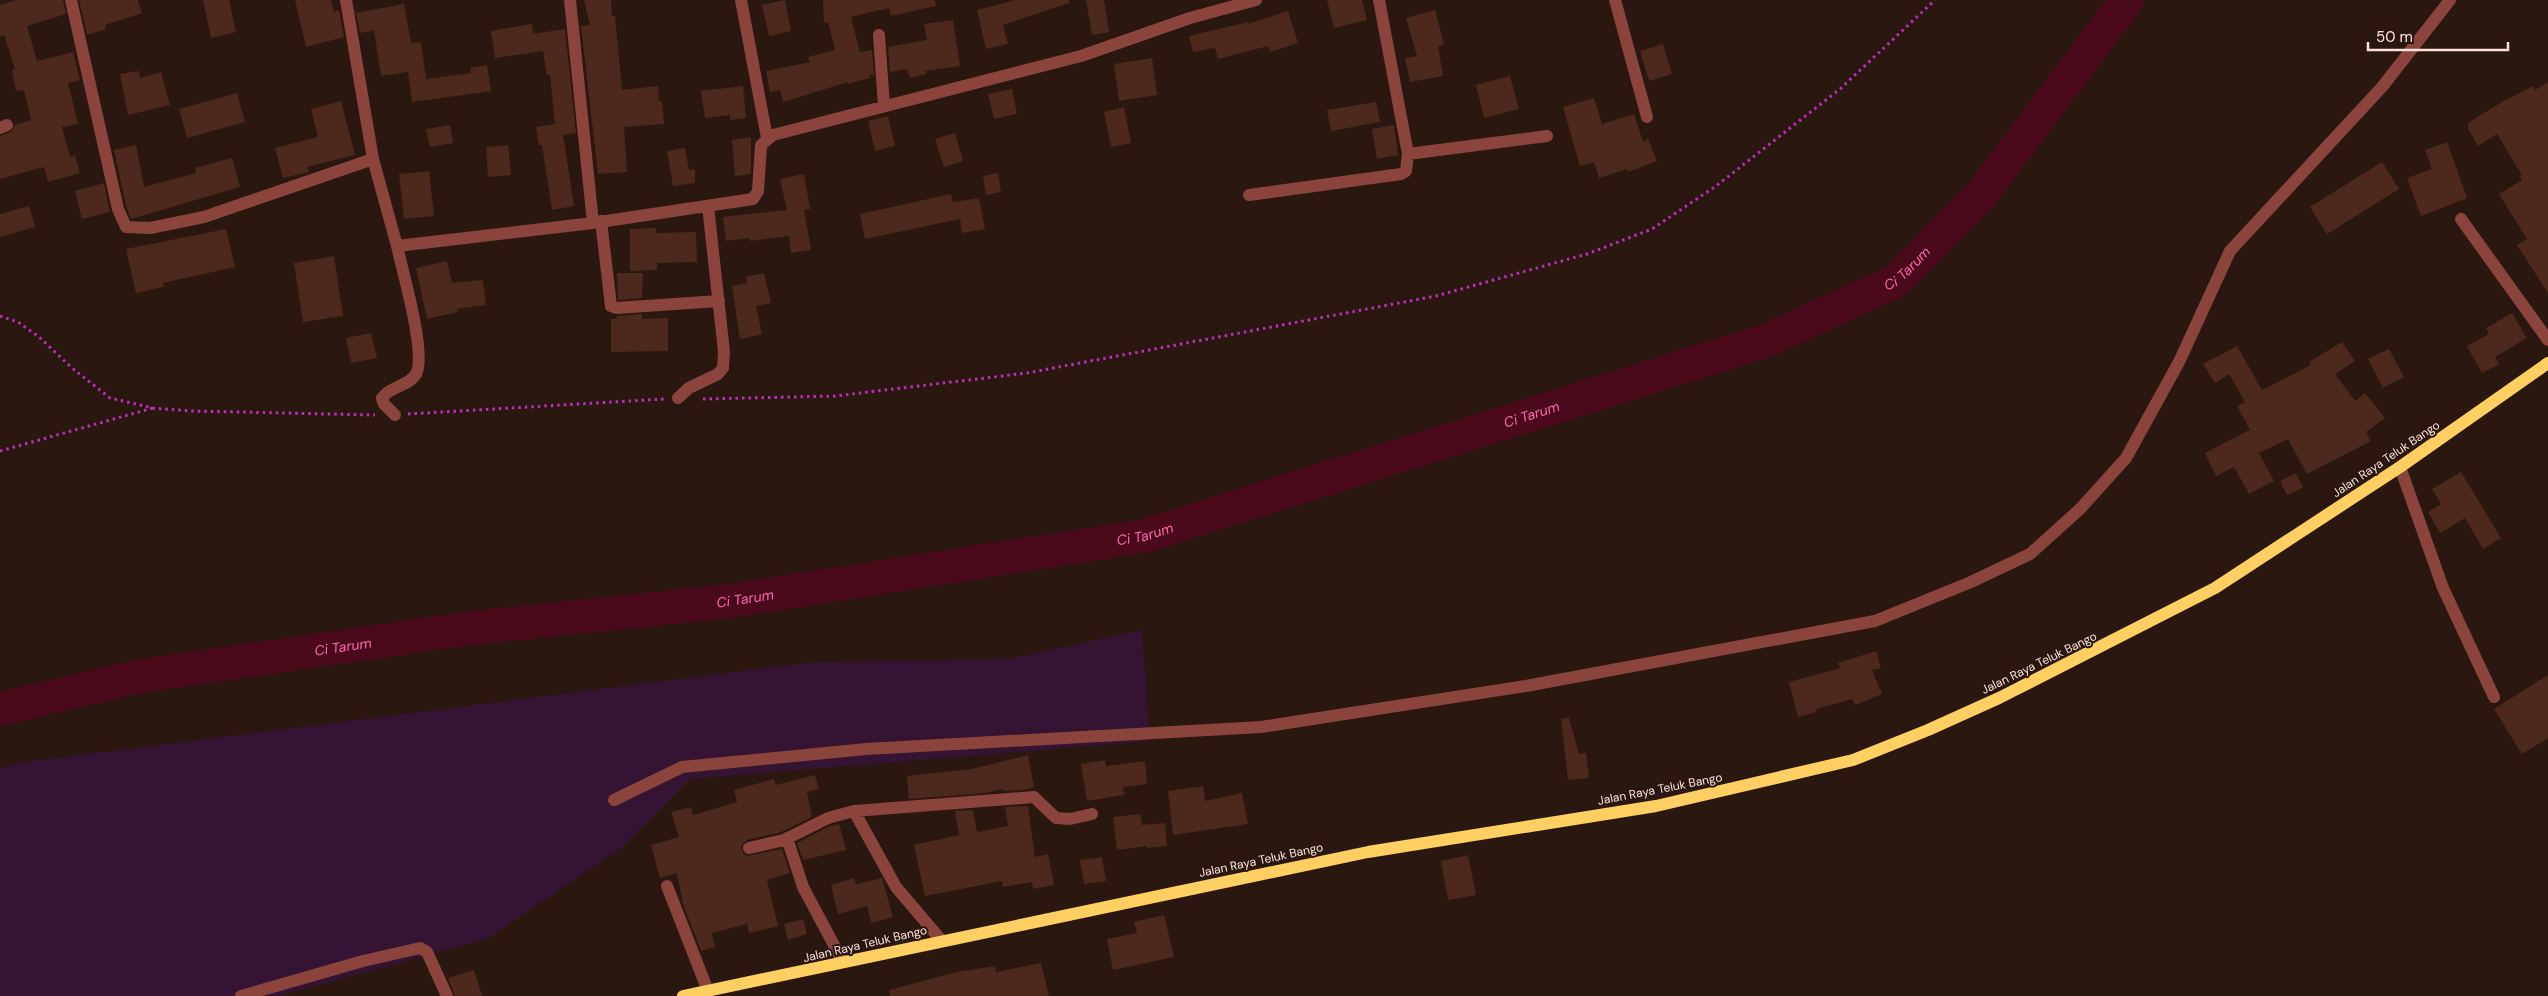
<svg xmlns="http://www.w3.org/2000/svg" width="2548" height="996" font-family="'DM Sans',sans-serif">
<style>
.green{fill:#351333}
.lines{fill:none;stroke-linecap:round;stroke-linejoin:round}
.river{stroke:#4a0a1c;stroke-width:34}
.building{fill:#4c291c}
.path{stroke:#be2ebc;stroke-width:3;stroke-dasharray:2.5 4;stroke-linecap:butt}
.minor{stroke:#8a443b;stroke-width:12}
.major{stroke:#ffd061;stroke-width:12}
.labels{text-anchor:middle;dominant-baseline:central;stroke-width:4;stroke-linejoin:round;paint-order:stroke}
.street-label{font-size:12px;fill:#ffe1da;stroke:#2a1710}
.water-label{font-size:14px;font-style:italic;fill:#ff68ad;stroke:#2a1710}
</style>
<rect width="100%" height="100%" fill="#2a1710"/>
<path class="green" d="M1142,630l8,111 -460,38 -67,68 -136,92 -208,57h-279v-228l17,-5 796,-101 195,-3z"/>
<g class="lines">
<path class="river" id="s1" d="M0,709l141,-33 323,-47 266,-28 414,-65 624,-196 128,-59 84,-85 147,-196"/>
</g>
<path class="building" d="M16,0h47l3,14 -39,12 10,35 36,-9 7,28 -12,3 10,41 -16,3 8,30 5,-1 5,17 -32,9 -4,-15 -44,12v-43l11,-4 4,-7 16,-5 -7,-30 -8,1 -4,-21 3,-1 -11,-34 -4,2v-32z
M79,0h59l4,13 -37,12 1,4 -19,6z
M203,0h26l7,32 -25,6z
M295,0h36l3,12 5,-2 5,27 -38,10z
M584,0h27l1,16h3l7,74 36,-4 1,15h3l2,23 -40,3 3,45 -29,2 -17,-148 9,-1z
M785,0l6,31 -22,5 -7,-31z
M823,0h112l1,6 -45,10 -2,-8 -38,9 9,35 12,-2 2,25h-5l1,3 -22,6v-2l-65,20 -3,-12 -10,2 -4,-21 44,-9 -2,-5 27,-7 -7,-28 -4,1z
M1016,0h53v3l-66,22 5,19 -22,5 -9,-39z
M1086,0h18l5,32 -17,3z
M1327,0h35l5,20 -33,8z
M404,4l7,39 10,-1 5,37 45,-6 -1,-5 17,-3 4,26 -79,11 -4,-30 -27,4 -7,-46 -14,3 -4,-20z
M1435,10l9,34 -6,2 5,30 -33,6 -5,-24 12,-2 -11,-38z
M1288,11l10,32 -28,9 -2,-6 -50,13 -3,-11 -22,4 -4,-16 59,-14v2z
M953,20l7,46 -35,5 1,3 -16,4 -3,-9 -17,3 -2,-25 39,-7 -3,-16z
M532,24l1,10 32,-5 11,104 -13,2 11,71 -22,4 -10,-65h-3l-3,-18 19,-3 -5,-49h-3l-4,-24 -48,7 -4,-27z
M1663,44l9,30 -23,7 -9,-30z
M1152,58l5,37 -38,6 -5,-37z
M139,71l1,7 21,-6 9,33 -42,10 -8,-41z
M1510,76l9,33 -35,9 -8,-33z
M2548,82v211l-31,-48 10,-6 -28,-45 23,-14 -2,-4 2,-1 -25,-41 -19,12 -10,-17v-6l34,-21 31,-16 2,4z
M743,86l3,32 -16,2v-5l-25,3 -4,-27z
M1012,89l5,25 -23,5 -6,-25z
M237,93l8,29 -58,16 -8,-29z
M1594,98l8,26 32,-10 9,28 5,-3 9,22 -29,11 -1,-3 -28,9 -5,-16 -14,4 -17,-59z
M341,101l14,54 -48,12 2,5 -26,6 -8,-30 43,-11 -7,-28z
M1376,102l4,20 -49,9 -4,-21z
M1124,107l7,36 -20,4 -7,-35z
M888,116l7,30 -20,5 -7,-30z
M450,125l3,18 -23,4 -4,-18z
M1394,125l4,30 -21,4 -5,-30z
M955,133l8,28 -19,6 -9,-28z
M751,137v37l-16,2 -3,-36z
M2447,142l20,56 -46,18 -14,-38 25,-9 -7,-19z
M136,145l8,42 52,-14 -1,-5 37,-10 8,29 -109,32 -5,-13 -12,-56z
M508,145l3,30 -23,2 -2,-30z
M685,148l4,22 6,-1v14l-22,3 -6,-35z
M2382,162l17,27 -72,45 -17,-27z
M429,171l5,45 -30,3 -5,-45z
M998,173l3,19 -15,3 -3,-19z
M804,174l6,35 -6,1 7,40 -20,3 -2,-17 -39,5 -1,-3 -23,3 -3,-24 64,-7 -7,-31z
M104,183l6,29 -28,7 -7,-28z
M951,194l2,8 26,-4 6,31 -23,4 -2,-14 -95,20 -5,-25z
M29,206l6,21 -35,10v-23z
M656,228v5l40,-1 1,30 -40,1v7l-27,1v-42z
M226,229l9,38 -72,16 1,4 -28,6 -10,-44z
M334,256l9,60 -40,6 -9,-59z
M447,261l5,22 31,-3 3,25 -29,4 1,3 -31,7 -11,-51z
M617,273h26l-1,25 -24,2z
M764,273l7,30 -15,3 6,28 -22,5 -8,-53 15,-3 -1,-6z
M2512,313l15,25 -32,19 4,7 -17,9 -15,-27 22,-12 -3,-6z
M642,314v5l26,-1v33l-57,1v-33h6v-3z
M371,333l6,25 -26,5 -5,-25z
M2342,342l13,19 -20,13 20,27 10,-8 20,25 -19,14 5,9 -64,33 -19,-35 -29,14 15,28 -25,13 -15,-27 -18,9 -11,-23 45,-23 -13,-24 8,-4 -16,-28 -14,9 -12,-19 34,-18 25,44 49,-25 -2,-3z
M2389,349l15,28 -21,11 -15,-29z
M2461,472l40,66 -18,11 -18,-31 -25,15 -12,-21 13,-8 -9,-15z
M2296,473l7,15 -16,7 -7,-14z
M1876,651l5,17 -9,2 10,24 -27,11 -3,-6 -36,10 1,3 -19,5 -9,-35 51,-14 -2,-5z
M2548,675v63l-26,16 -28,-45z
M1569,718l10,36 7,-1 3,25 -21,2 -7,-61z
M1028,755l6,32 -9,3 -22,1v-2l-18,4 -76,6 -2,-23 65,-7z
M1105,760l1,6 39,-5 2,23 -24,3 1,8 -37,6 -6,-37z
M815,775l4,14 -12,3 5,25 -31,15 -34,8 -6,6 2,7 4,3 35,-7 8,24 -23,7 11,46 -29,7 -2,-9 -35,9 3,14 -14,4 -18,-47 -6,-31 -17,5 -9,-33 28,-8 -8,-25 20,-5 2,8 44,-13 -3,-12 40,-11 2,6z
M1203,786l2,15 37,-8 6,31 -75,11 -5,-44z
M1028,806l7,51 13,-3 6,31 -21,4 -1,-7 -29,5 -1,-6 -77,15 -11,-51 45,-10 -4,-24 18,-1 4,22 31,-6 -3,-19z
M1140,814l2,11 23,-2 2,23 -20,2v-2l-30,4 -4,-33z
M839,824l7,26 -43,10 -6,-17 31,-16z
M1468,855l8,40 -28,5 -7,-39z
M1102,857l4,24 -22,3 -4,-24z
M854,878l2,6 26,-6 11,39 -22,6 -4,-17 -29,8 -7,-29z
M1164,915l10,42 -61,13 -6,-31 30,-6 -3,-11z
M803,919l4,15 -19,6 -4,-16z
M1041,963l8,33h-159l-1,-6 68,-18 38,-6 1,6z
M474,970l8,26h-27l-7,-18z"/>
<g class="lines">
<path class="path" d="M0,316l18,6 21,15 33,31 38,30 43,10 39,3 183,4
M703,399l132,-3 192,-23 409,-77 151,-42 65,-25 64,-43 124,-97 95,-89
M408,414l256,-15
M0,451l153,-43"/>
<path class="minor" d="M71,0l47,209 8,18 24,1 54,-11 169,-58
M346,0l27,159 24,87 196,-23 160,-24 5,-8 3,-46 12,-10 308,-79 109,-38 66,-18
M570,0l23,223
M741,0l26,138
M1615,0l32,117
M879,35l5,71
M0,128l7,-3
M1408,154l139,-18
M1249,195l152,-21 5,-3 2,-17 -29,-154
M2461,219l87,121
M601,221l10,85 5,2 103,-7
M678,398l11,-10 29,-14 5,-6 1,-16 -16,-146
M395,415l-11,-11 -2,-6c7,-11 27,-12 34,-24 11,-20 -14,-104 -19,-128
M2400,467l43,121 51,109
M614,800l68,-33 184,-18 395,-22 265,-41 349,-65 96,-39 59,-28 50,-45 46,-51 53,-96 51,-111 152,-164 68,-87
M854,811l42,76 45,53
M787,838l16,49 40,75
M749,848l35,-8 44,-22 26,-7 180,-14 22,21 14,1 22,-5
M667,886l41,105
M241,996l122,-35 57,-13 7,4 20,44"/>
<path class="major" d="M683,996l685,-144 288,-46 197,-46 75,-30 71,-32 216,-110 185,-121 148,-104"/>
</g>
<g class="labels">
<g class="street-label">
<text transform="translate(2386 459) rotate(-34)">Jalan Raya Teluk Bango</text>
<text transform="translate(2039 663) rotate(-26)">Jalan Raya Teluk Bango</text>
<text transform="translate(1660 789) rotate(-11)">Jalan Raya Teluk Bango</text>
<text transform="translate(1261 860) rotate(-12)">Jalan Raya Teluk Bango</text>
<text transform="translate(865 944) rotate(-13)">Jalan Raya Teluk Bango</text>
</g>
<g class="water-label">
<text stroke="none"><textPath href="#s1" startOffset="1969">Ci Tarum</textPath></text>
<text stroke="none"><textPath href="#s1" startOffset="1564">Ci Tarum</textPath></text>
<text stroke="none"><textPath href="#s1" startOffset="1159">Ci Tarum</textPath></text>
<text stroke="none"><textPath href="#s1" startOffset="754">Ci Tarum</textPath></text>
<text stroke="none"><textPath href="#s1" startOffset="349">Ci Tarum</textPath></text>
</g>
</g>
<path d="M2368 42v8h140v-8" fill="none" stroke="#ffe1da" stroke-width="2.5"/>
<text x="2376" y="42" font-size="15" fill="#ffe1da" stroke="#2a1710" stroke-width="4" paint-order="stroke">50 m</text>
</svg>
